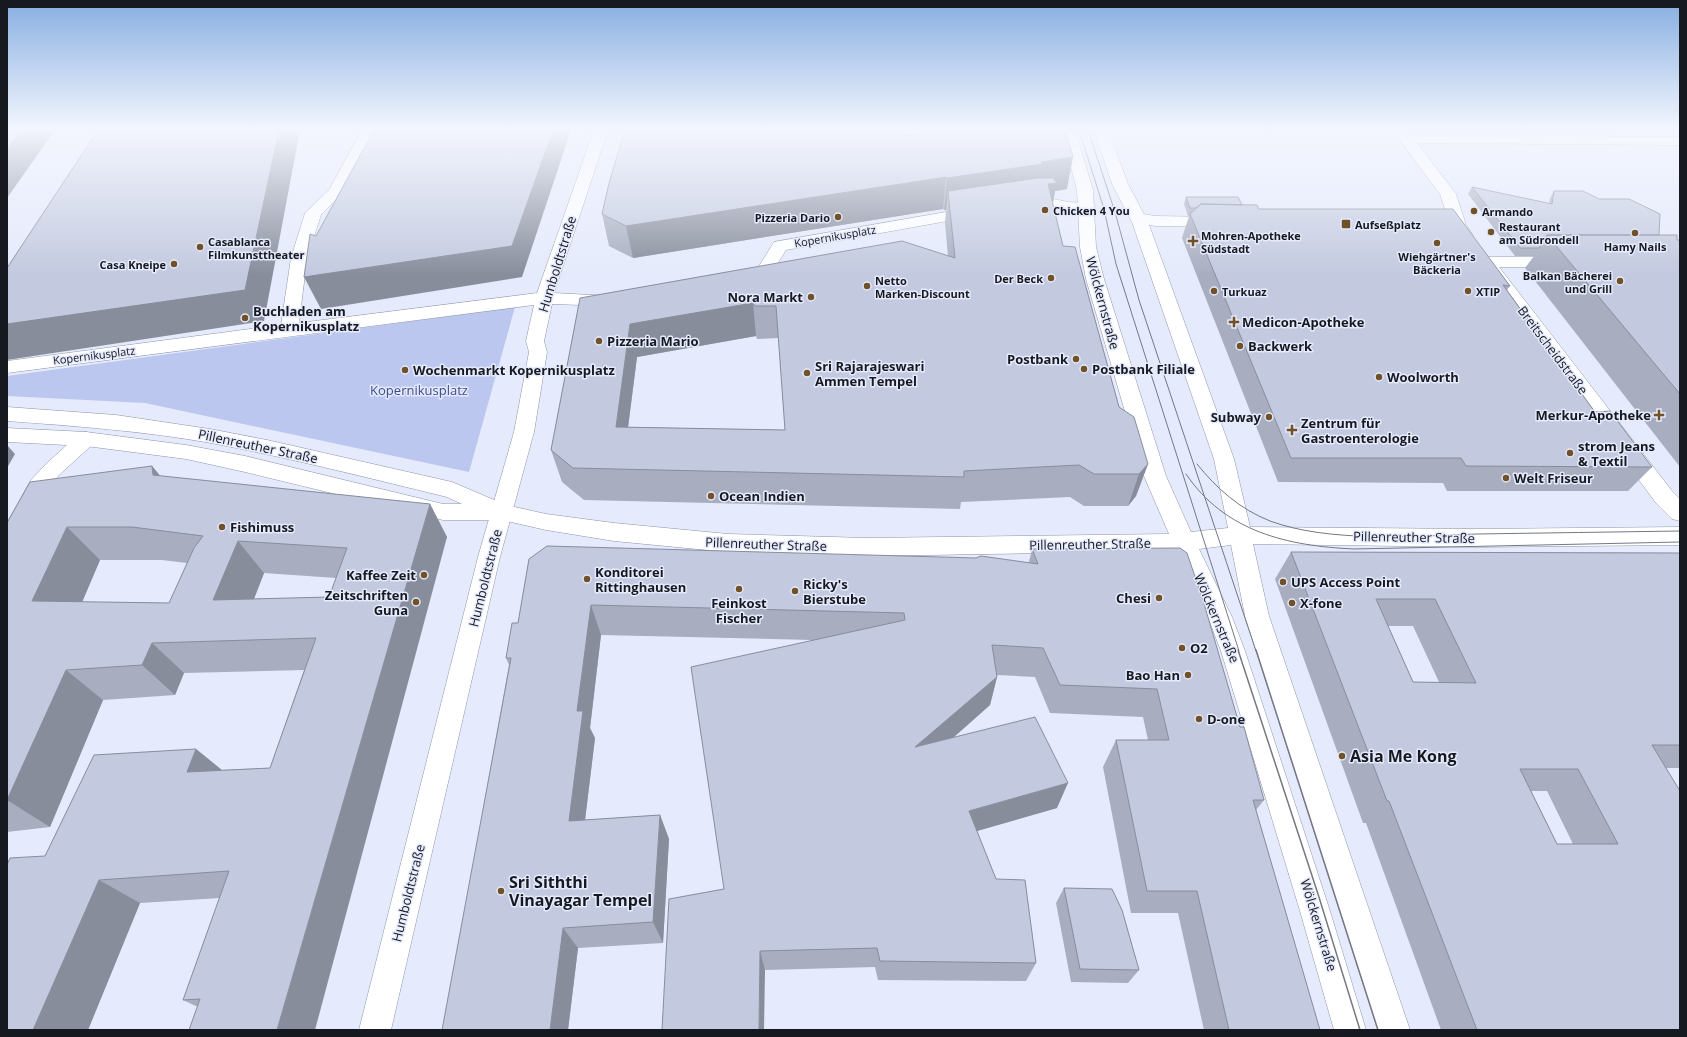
<svg xmlns="http://www.w3.org/2000/svg" width="1687" height="1037" font-family="'Open Sans',sans-serif">
<style>
.green{fill:#bbc7ee}
.lines{fill:none;stroke-linecap:round;stroke-linejoin:round}
.minor-casing{stroke:#8e94a8;stroke-width:1}
.major-casing{stroke:#8e94a8;stroke-width:1}
.minor{fill:#fff;fill-rule:evenodd}
.major{fill:#fff;fill-rule:evenodd}
.tram-far1{stroke:#757884;stroke-width:1}
.tram{stroke:#757884;stroke-width:1.5}
.wall{fill:#a8adc0;fill-rule:evenodd}
.shaded-wall{fill:#888d9c}
.building{fill:#c3c9df;stroke:#888d9c;fill-rule:evenodd}
.poi-dot{fill:#715127;stroke:#e5eafc;stroke-width:1.5}
.labels{text-anchor:middle;dominant-baseline:central;stroke-width:3;stroke-linejoin:round;paint-order:stroke}
.far-poi-label{font-size:11px;font-weight:bold;fill:#171920;stroke:#e5eafc;text-anchor:start}
.far-street-label{font-size:11px;fill:#171920;stroke:#e5eafc}
.street-label{font-size:13px;fill:#171920;stroke:#e5eafc}
.poi-label{font-size:13px;font-weight:bold;fill:#171920;stroke:#e5eafc;text-anchor:start}
.park-label{font-size:13px;fill:#3e4c8b;stroke:#e5eafc}
.near-poi-label{font-size:16px;font-weight:bold;fill:#171920;stroke:#e5eafc;text-anchor:start}
</style>
<rect width="100%" height="100%" fill="#e5eafc"/>
<path class="green" d="M515,307l-46,165 -324,-69 -138,-7v-20z"/>
<g class="lines">
<defs>
<path id="minor" d="M362,130h14l-33,62 -22,23 -14,43 -8,65 238,-30 57,-163h14l-54,163 56,3 6,1 3,4 -3,4 -6,1 -58,-2 -8,37 3,11 -13,80 -34,125 -109,473h-32l119,-473 36,-125 15,-80 -3,-11 8,-36 -527,68v-12l274,-36 10,-67 14,-45 24,-23z
M1392,130h14l4,5 270,2v8l-263,-2 39,51 10,31 7,10 -2,3 -6,2 -6,-2 -9,-13 -10,-31z
M1042,197l27,5 24,2 2,3 -2,3c-18,5 -33,-3 -51,-3 -8,-1 -16,4 -25,1l-2,-3 2,-3z
M975,207l6,2 2,3 -2,3 -195,35 -23,37 -14,3 -6,-1 -3,-4 3,-4 8,-2 23,-37z
M1138,213l17,3 61,1 6,2 2,3 -2,3 -6,2 -61,-1 -23,-5 -2,-3 2,-3z
M1486,257h73l6,1 2,4 -2,4 -6,1h-60l173,224 8,8v22l-8,-2 -16,-16 -176,-237 -2,-4 2,-4z
M86,432l7,2 3,5 -3,5 -34,31 -12,16 -32,58 -8,3v-29l24,-43 14,-15 34,-31z"/>
<path id="major" d="M1061,130h14l18,60 3,57 8,32 62,197 25,56 37,-4 -14,-69 -82,-237 -20,-38 -18,-54h14l20,54 20,38 86,237 16,68 228,2 202,-2v18l-202,2 -225,-3 16,72 141,414h-32l-133,-414 -14,-71 -32,4 33,68 13,34 85,260 36,119h-32l-34,-119 -79,-260 -13,-34 -31,-66 -310,5 -139,-4 -114,-11 -68,-11 -48,-11 -5,1h-50l-198,-48 -59,-13 -100,-13 -79,-4v-14l79,4 100,13 59,11 198,48h19l-15,-7c-78,-19 -157,-39 -236,-54 -67,-12 -136,-17 -204,-22v-14l109,8 94,14 57,11 185,42 54,23 40,9 68,9 114,11 139,4 302,-4 -25,-58 -58,-197 -6,-32 -3,-57z"/>
</defs>
<use href="#minor" class="minor-casing"/>
<use href="#major" class="major-casing"/>
<use href="#minor" class="minor"/>
<use href="#major" class="major"/>
<path class="tram-far1" d="M1079,130l25,79 12,55 123,387
M1088,130l27,82 24,88 117,351
M1197,464c20,25 43,45 73,57 60,22 144,15 207,13 68,-1 135,-2 203,-3
M1186,474c39,58 102,72 168,75l326,-7"/>
<path class="tram" d="M1238,650l80,244 42,136
M1256,650l122,380"/>
</g>
<path class="wall" d="M904,136l163,53 -12,2 -2,13 10,42 56,161 29,57 -12,32 -8,10h-44l-14,-9 -109,5 -1,7 -376,-9 -22,-18 -11,-32 29,-152 368,-42 -3,-33 1,-13h-2l-1,-1 -310,49 -24,-12 -7,-32zM756,336l1,3 22,-1 6,92 -157,-3 9,-70z
M1472,187l77,17 1,-6 4,-7 105,44 18,5h3v227l-155,-199 9,-12h-19l-47,-62z
M1186,197l56,8 17,4 251,77 -3,4 88,122 57,55 -24,24h-181l-4,-8 -165,-1 -96,-244 7,-22h-1l-4,-12z
M152,466l8,10 270,28 17,33 -249,470 -15,-7 37,-102 -80,5 -52,127h-81l38,-174 151,-107 26,21 48,-2 34,-98 -120,3 -9,22 -72,5 -53,127 -43,5v-309zM100,560h62l25,3 -18,40 -87,-1zM264,573l72,5 -7,19 -75,2z
M1032,549l208,178 24,73 -8,10 64,220h-116l-26,-117h-47l-28,-146 13,-27h32l-5,-23 -93,-4 -15,-36 -38,-2v2l-7,28 -37,33 104,70 -80,23 19,48 40,84 -10,18 -148,-1 -3,-13 -110,3 -41,-81 88,-249 -211,-5 -11,93 5,10 -10,82 75,-5 9,24 -6,104 -85,5 -10,82 -84,-226 25,-139 -3,-7 12,-35 11,-64 500,3z
M1291,552l389,1v215h-14l14,262h-239l-75,-207h-3l-88,-244zM1388,626h25l26,56h-26zM1531,791h16l26,53h-16z
M1064,888l75,82 -11,13 -57,-1 -15,-79z"/>
<path class="shaded-wall" d="M21,130h34l-48,68v-49z
M279,130h21l-36,191 -257,39v-36z
M553,130h18l-49,147 -201,32 -17,-32z
M1073,157l-6,32 -12,2 -4,23 -103,-23 -2,19h-2l3,-32z
M946,177l-3,32 -310,49 -7,-32z
M753,303l3,33 -119,21 -13,102 -8,-32 14,-103z
M7,445l8,9 -8,14z
M1148,464l-12,32 -8,10 11,-32z
M152,466l28,34 -27,-25z
M430,504l17,33 -132,493h-38z
M67,527l33,33 -31,73 -37,-32z
M238,541l26,32 -23,59 -28,-32z
M591,605l10,30 -11,93 5,10 -13,107 -13,-24 8,-110z
M152,643l32,30 -9,22 -33,-30z
M66,670l37,30 -53,127 -43,-27z
M997,677l-7,28 -78,69 3,-27z
M196,749l33,27 -42,-4z
M1068,783l-11,25 -94,27 6,-24z
M660,815l9,24 -6,104 -10,-21z
M99,880l41,23 -52,127h-55z
M563,928l15,20 -10,82h-18z
M760,951l5,19 -1,60h-5z"/>
<path class="building" d="M7,130h14l-14,19z
M98,130h181l-34,160 -238,34v-56z
M374,130h179l-41,116 -208,31 6,-43 6,2z
M625,130h279v6l49,-6h112l8,27 -32,5 2,2 -96,14 -1,-1 -320,49 -24,-12 7,-31z
M1038,178h15l4,5 -9,1 15,62 12,1 44,160 15,10 14,47 -9,10h-45l-15,-9 -115,6v6l-391,-9 -22,-18 29,-152 322,-57 53,17 -7,-67zM753,303l2,3h21l9,124 -169,-3 14,-103z
M1472,187l80,17 2,-13h29l16,8h30l31,15 -1,21h-112l-8,13h-19z
M1186,197h52l4,8 -41,-1 -5,4h-6z
M1201,204l56,1 2,4h194l57,77 -7,-1 92,127 15,-1 42,56 -186,-1 -5,-8h-170l-101,-244z
M1547,235h130v5h3v154z
M152,466l1,9 277,29 -153,526h-88l11,-31 -17,1 46,-129 -130,9 -66,150h-26v-165l3,-7 35,-2 49,-101 102,-6 -9,23 83,-4 46,-130 -164,5 -10,22 -76,5 -59,130v-277l23,-41zM67,527h65l71,9 -9,12 -25,55 -137,-2zM238,541l109,7 -18,49 -116,3z
M547,546l429,12 5,-2 57,8 -6,-15 148,-1 7,5 16,47 37,127h4l20,73h-11l67,230h-91l-32,-139h-50l-31,-151h53l-12,-51 -97,-4 -17,-37 -51,-3 5,32 -82,70 120,-30 33,66 -99,28 27,68 29,1 11,83 -156,-2 -3,-13 -117,3 -1,79h-97l7,-131 55,-10 -33,-222 214,-47 -1,-7 -313,-8 -14,106h6l-14,110 91,-6 -7,107 -90,6 -13,102h-108l42,-226 27,-146h-5l6,-35h6l11,-64z
M1291,552l389,1v192h-28l28,46v239h-203l-88,-229h-2zM1376,599h59l41,84 -63,-1zM1520,769h58l40,75h-61z
M1064,888l48,1 10,21 17,60 -59,-1z"/>
<linearGradient id="sky" x2="0" y2="1"><stop stop-color="#87aee1"/><stop offset="0.47" stop-color="#f3f6fe"/><stop offset="1" stop-color="#f3f6fe" stop-opacity="0"/></linearGradient>
<rect width="1687" height="275" fill="url(#sky)"/>
<g class="poi-dot">
<circle cx="1045" cy="210" r="4"/>
<circle cx="1474" cy="211" r="4"/>
<circle cx="838" cy="217" r="4"/>
<rect x="1341" y="219" width="10" height="10" rx="2"/>
<circle cx="1491" cy="232" r="4"/>
<circle cx="1635" cy="233" r="4"/>
<path d="M1191 235h4v4h4v4h-4v4h-4v-4h-4v-4h4z"/>
<circle cx="1437" cy="243" r="4"/>
<circle cx="200" cy="247" r="4"/>
<circle cx="174" cy="264" r="4"/>
<circle cx="1051" cy="278" r="4"/>
<circle cx="1620" cy="281" r="4"/>
<circle cx="867" cy="286" r="4"/>
<circle cx="1214" cy="291" r="4"/>
<circle cx="1468" cy="291" r="4"/>
<circle cx="811" cy="297" r="4"/>
<circle cx="245" cy="318" r="4"/>
<path d="M1232 316h4v4h4v4h-4v4h-4v-4h-4v-4h4z"/>
<circle cx="599" cy="341" r="4"/>
<circle cx="1240" cy="346" r="4"/>
<circle cx="1076" cy="359" r="4"/>
<circle cx="1084" cy="369" r="4"/>
<circle cx="405" cy="370" r="4"/>
<circle cx="807" cy="373" r="4"/>
<circle cx="1379" cy="377" r="4"/>
<path d="M1657 409h4v4h4v4h-4v4h-4v-4h-4v-4h4z"/>
<circle cx="1269" cy="417" r="4"/>
<path d="M1290 424h4v4h4v4h-4v4h-4v-4h-4v-4h4z"/>
<circle cx="1570" cy="453" r="4"/>
<circle cx="1506" cy="478" r="4"/>
<circle cx="711" cy="496" r="4"/>
<circle cx="222" cy="527" r="4"/>
<circle cx="424" cy="575" r="4"/>
<circle cx="587" cy="579" r="4"/>
<circle cx="1283" cy="582" r="4"/>
<circle cx="739" cy="589" r="4"/>
<circle cx="795" cy="591" r="4"/>
<circle cx="1159" cy="598" r="4"/>
<circle cx="416" cy="602" r="4"/>
<circle cx="1292" cy="603" r="4"/>
<circle cx="1182" cy="648" r="4"/>
<circle cx="1188" cy="675" r="4"/>
<circle cx="1199" cy="719" r="4"/>
<circle cx="1342" cy="756" r="4"/>
<circle cx="501" cy="891" r="4"/>
</g>
<g class="labels">
<g class="far-poi-label">
<text x="1053" y="210">Chicken 4 You</text>
<text x="1482" y="211">Armando</text>
<text x="830" y="217" text-anchor="end">Pizzeria Dario</text>
<text x="1355" y="224">Aufseßplatz</text>
<text x="1499" y="226">Restaurant<tspan x="1499" dy="13">am Südrondell</tspan></text>
<text x="1201" y="235">Mohren-Apotheke<tspan x="1201" dy="13">Südstadt</tspan></text>
<text x="208" y="241">Casablanca<tspan x="208" dy="13">Filmkunsttheater</tspan></text>
<text x="1635" y="246" text-anchor="middle">Hamy Nails</text>
<text x="1437" y="256" text-anchor="middle">Wiehgärtner's<tspan x="1437" dy="13">Bäckeria</tspan></text>
<text x="166" y="264" text-anchor="end">Casa Kneipe</text>
<text x="1612" y="275" text-anchor="end">Balkan Bächerei<tspan x="1612" dy="13">und Grill</tspan></text>
<text x="1043" y="278" text-anchor="end">Der Beck</text>
<text x="875" y="280">Netto<tspan x="875" dy="13">Marken-Discount</tspan></text>
<text x="1222" y="291">Turkuaz</text>
<text x="1476" y="291">XTIP</text>
</g>
<g class="far-street-label">
<text transform="translate(835 236) rotate(-10)">Kopernikusplatz</text>
<text transform="translate(94 355) rotate(-7)">Kopernikusplatz</text>
</g>
<g class="street-label">
<text transform="translate(557 264) rotate(-73)">Humboldtstraße</text>
<text transform="translate(1103 303) rotate(75)">Wölckernstraße</text>
<text transform="translate(1553 350) rotate(53)">Breitscheidstraße</text>
<text transform="translate(258 446) rotate(12)">Pillenreuther Straße</text>
<text transform="translate(1414 537) rotate(1)">Pillenreuther Straße</text>
<text transform="translate(766 544) rotate(2)">Pillenreuther Straße</text>
<text transform="translate(1090 544) rotate(-1)">Pillenreuther Straße</text>
<text transform="translate(485 578) rotate(-76)">Humboldtstraße</text>
<text transform="translate(1217 618) rotate(67)">Wölckernstraße</text>
<text transform="translate(408 893) rotate(-76)">Humboldtstraße</text>
<text transform="translate(1319 925) rotate(73)">Wölckernstraße</text>
</g>
<g class="poi-label">
<text x="803" y="297" text-anchor="end">Nora Markt</text>
<text x="253" y="311">Buchladen am<tspan x="253" dy="15">Kopernikusplatz</tspan></text>
<text x="1242" y="322">Medicon-Apotheke</text>
<text x="607" y="341">Pizzeria Mario</text>
<text x="1248" y="346">Backwerk</text>
<text x="1068" y="359" text-anchor="end">Postbank</text>
<text x="815" y="366">Sri Rajarajeswari<tspan x="815" dy="15">Ammen Tempel</tspan></text>
<text x="1092" y="369">Postbank Filiale</text>
<text x="413" y="370">Wochenmarkt Kopernikusplatz</text>
<text x="1387" y="377">Woolworth</text>
<text x="1651" y="415" text-anchor="end">Merkur-Apotheke</text>
<text x="1261" y="417" text-anchor="end">Subway</text>
<text x="1301" y="423">Zentrum für<tspan x="1301" dy="15">Gastroenterologie</tspan></text>
<text x="1578" y="446">strom Jeans<tspan x="1578" dy="15">&amp; Textil</tspan></text>
<text x="1514" y="478">Welt Friseur</text>
<text x="719" y="496">Ocean Indien</text>
<text x="230" y="527">Fishimuss</text>
<text x="595" y="572">Konditorei<tspan x="595" dy="15">Rittinghausen</tspan></text>
<text x="416" y="575" text-anchor="end">Kaffee Zeit</text>
<text x="1291" y="582">UPS Access Point</text>
<text x="803" y="584">Ricky's<tspan x="803" dy="15">Bierstube</tspan></text>
<text x="408" y="595" text-anchor="end">Zeitschriften<tspan x="408" dy="15">Guna</tspan></text>
<text x="1151" y="598" text-anchor="end">Chesi</text>
<text x="739" y="603" text-anchor="middle">Feinkost<tspan x="739" dy="15">Fischer</tspan></text>
<text x="1300" y="603">X-fone</text>
<text x="1190" y="648">O2</text>
<text x="1180" y="675" text-anchor="end">Bao Han</text>
<text x="1207" y="719">D-one</text>
</g>
<g class="park-label">
<text x="419" y="390">Kopernikusplatz</text>
</g>
<g class="near-poi-label">
<text x="1350" y="756">Asia Me Kong</text>
<text x="509" y="882">Sri Siththi<tspan x="509" dy="18">Vinayagar Tempel</tspan></text>
</g>
</g>
<rect width="1687" height="1037" fill="none" stroke="#171920" stroke-width="16"/>
</svg>
